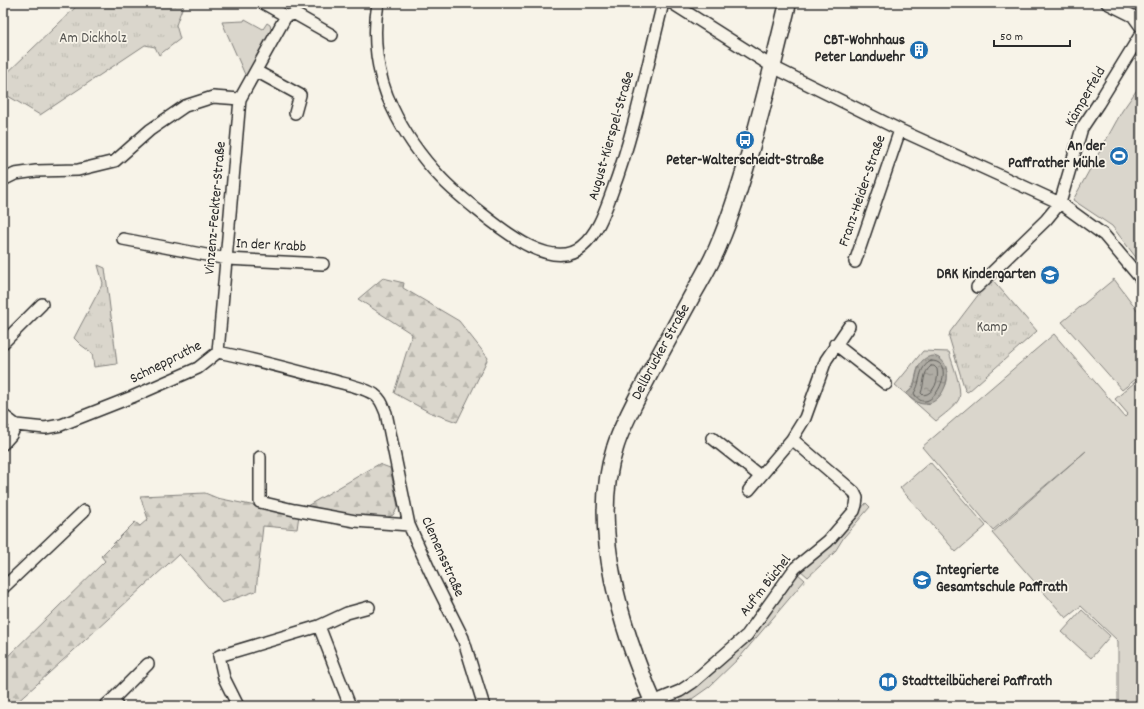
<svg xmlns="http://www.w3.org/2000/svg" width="1144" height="709" font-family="Dekko,sans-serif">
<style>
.grass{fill:#dad6cc;stroke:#82807c}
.forest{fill:url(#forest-firs);stroke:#82807c}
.park{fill:url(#park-tufts);stroke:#82807c}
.water{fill:url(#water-ripples);stroke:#7a7874}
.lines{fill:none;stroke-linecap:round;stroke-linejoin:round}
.shore{stroke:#605f5b;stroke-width:1}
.minor-casing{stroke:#2b2b2b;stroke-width:14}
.secondary-casing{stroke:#2b2b2b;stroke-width:19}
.minor{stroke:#f7f3e8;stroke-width:11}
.secondary{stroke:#f7f3e8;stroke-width:16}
.labels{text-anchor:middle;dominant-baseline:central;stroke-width:3.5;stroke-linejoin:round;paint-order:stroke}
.park-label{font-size:15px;fill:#575653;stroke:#f7f3e8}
.poi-label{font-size:15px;font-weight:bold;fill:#2b2b2b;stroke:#f7f3e8;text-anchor:end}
.street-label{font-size:15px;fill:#2b2b2b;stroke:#f7f3e8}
</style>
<defs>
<pattern id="forest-firs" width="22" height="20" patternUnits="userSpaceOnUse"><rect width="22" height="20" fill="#dad6cc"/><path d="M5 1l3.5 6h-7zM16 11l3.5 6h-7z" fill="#bbb8af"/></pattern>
<pattern id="park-tufts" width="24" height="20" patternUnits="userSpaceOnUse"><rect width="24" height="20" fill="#dad6cc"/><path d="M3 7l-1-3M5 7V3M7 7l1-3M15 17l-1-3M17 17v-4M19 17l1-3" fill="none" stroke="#bbb8af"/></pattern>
<pattern id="water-ripples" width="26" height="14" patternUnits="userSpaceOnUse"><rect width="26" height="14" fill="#afaca4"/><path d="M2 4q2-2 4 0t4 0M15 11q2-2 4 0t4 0" fill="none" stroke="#8f8c86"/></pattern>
</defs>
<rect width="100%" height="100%" fill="#f7f3e8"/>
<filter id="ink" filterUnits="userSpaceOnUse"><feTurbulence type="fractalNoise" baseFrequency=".025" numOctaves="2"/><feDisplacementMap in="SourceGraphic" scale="8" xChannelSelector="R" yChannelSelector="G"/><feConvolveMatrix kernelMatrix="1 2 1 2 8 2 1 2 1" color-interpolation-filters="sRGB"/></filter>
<g filter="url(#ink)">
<path class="grass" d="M245,19l18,10 4,-6 3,2 2,6 -26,46 -24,-55 22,-1z
M1141,84v180l-29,-38 -39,-26 49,-89z
M1114,279l27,36v60l-19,15 -60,-68z
M1054,334l71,83 3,-3 -13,-15 26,-22v329h-18l-5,-5v-60l-37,-35 -15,12 -74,-85 94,-82 -93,79 -71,-83z
M923,351l26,1c3,11 14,37 10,47 -4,8 -16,16 -23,22l-27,-24 10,6 9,1c5,-5 12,-10 16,-16 6,-8 3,-22 -4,-29l-21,7c-5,10 -3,22 -13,28l-11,-9z
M930,462l56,64 -30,26 -56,-64z
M866,503l4,4 -26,30 -10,16 -26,24 -8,-7 36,-32z
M797,573l8,7 -65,77 -31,30 -27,19h-15l-1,-1 4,-5 27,-15z
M1082,610l28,26 -19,22 -29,-26z"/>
<path class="forest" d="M383,278l21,5 -1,5 56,33 29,37 -31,64 -28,-10 -35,-19 18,-59 -54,-35z
M379,464l11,4 8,39 -5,8 -6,3 -36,-3 -44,-9z
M205,493l12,5 82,17 -2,14 -34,-3 -7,65 -34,12 -43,-49 -166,152h-10v-45l102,-100 -4,-5 34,-34 5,4 8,-7 -8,-23z"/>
<path class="park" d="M80,3h104l-8,22 4,14 -21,16 -4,-8 -10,-2 -105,70 -37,-22v-16z
M98,265l7,3 12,96 -23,3 -2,-14 -11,-8 -7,-7 29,-55z
M991,278l46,53 -68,60 -2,1 -2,-2 -16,-53 1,-5z"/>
<path class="water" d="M934,356c24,6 12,49 -10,48 -6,0 -14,-6 -18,-10l7,-6c5,-12 2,-31 21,-32z"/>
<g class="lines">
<path class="shore" d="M931,361c30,-1 -2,62 -17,32 8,-11 3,-25 17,-32z
M931,366h3l3,3c2,10 -2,25 -14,26l-2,-2c4,-10 1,-20 10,-27z"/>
<defs>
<path id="minor" d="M263,3l23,13 9,-2 37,21
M378,3c-6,34 -1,73 14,104 12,26 29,50 49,71 11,12 23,21 35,31 24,19 76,64 106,37 16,-13 23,-35 30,-54 23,-61 35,-126 51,-189
M672,3l101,64 127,63 160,73 44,32 37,44
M1107,3l26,13 8,11
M256,71l44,24 -5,18
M3,180l12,-6 21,-3 42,-1 37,-9 35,-31 35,-24 28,-9 27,2
M123,239l104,20 96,5
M855,262l45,-132
M977,287l69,-67 14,-17 22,-75 16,-24 43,-70
M3,343l39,-39
M835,344l51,40
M218,352l22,-253 46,-83
M3,415l13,10 29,3 16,-3 71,-28 66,-29 20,-16c39,8 76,18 113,28 13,4 33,7 44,15 6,4 8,11 11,18l23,112 25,55 29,58 21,68
M712,438l48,38
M792,439l13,-21 21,-58 23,-34
M3,444l8,-9 5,-10
M260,457v45l34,8 61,11 54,4
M3,588l81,-77
M319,626l31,80
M113,699l35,-35
M105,706l8,-7 4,7
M238,706l-14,-28 -5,-22 100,-30 28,-13 22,-6
M636,706l17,-4 27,-11 12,-8 55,-48 48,-67 33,-27 26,-30 2,-6 1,-7 -3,-6 -62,-53 -43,51"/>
<g id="secondary">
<path id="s1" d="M655,706c-33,-74 -66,-178 -40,-258 5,-17 13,-32 21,-48 18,-36 38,-71 57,-106 9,-16 19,-32 26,-50 13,-30 22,-61 31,-92 14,-49 26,-99 38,-149"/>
</g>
</defs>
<use href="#minor" class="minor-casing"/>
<use href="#secondary" class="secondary-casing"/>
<use href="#minor" class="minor"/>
<use href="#secondary" class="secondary"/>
</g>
</g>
<defs>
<symbol id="building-disc" viewBox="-11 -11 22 22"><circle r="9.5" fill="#1f6fb2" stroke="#f7f3e8"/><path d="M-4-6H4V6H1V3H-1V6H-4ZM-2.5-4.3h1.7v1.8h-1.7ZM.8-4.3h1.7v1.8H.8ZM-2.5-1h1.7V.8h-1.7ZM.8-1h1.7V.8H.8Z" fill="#fff"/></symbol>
<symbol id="bus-disc" viewBox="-11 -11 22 22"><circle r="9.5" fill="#1f6fb2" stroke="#f7f3e8"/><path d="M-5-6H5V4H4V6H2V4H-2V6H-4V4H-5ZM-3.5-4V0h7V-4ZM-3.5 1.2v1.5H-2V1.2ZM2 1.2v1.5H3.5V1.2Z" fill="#fff"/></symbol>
<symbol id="stadium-disc" viewBox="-11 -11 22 22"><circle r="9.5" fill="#1f6fb2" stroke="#f7f3e8"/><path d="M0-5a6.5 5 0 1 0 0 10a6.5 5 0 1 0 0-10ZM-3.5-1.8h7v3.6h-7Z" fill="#fff"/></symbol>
<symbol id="school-disc" viewBox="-11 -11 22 22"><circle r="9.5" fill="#1f6fb2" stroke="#f7f3e8"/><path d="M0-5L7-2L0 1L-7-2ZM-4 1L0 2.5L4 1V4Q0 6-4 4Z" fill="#fff"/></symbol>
<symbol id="library-disc" viewBox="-11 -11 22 22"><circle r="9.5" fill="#1f6fb2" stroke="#f7f3e8"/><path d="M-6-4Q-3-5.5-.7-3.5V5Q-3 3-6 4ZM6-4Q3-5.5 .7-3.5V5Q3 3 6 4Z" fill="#fff"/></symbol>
</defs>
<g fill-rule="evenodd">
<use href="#building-disc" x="908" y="39" width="22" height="22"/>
<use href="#bus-disc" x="734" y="129" width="22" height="22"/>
<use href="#stadium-disc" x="1108" y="145" width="22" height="22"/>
<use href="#school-disc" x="1039" y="264" width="22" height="22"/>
<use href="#school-disc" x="911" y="569" width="22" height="22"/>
<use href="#library-disc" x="877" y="671" width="22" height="22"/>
</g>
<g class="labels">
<g class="park-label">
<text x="93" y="39">Am Dickholz</text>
<text x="992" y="328">Kamp</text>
</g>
<g class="poi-label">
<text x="905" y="41">CBT-Wohnhaus<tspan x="905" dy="17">Peter Landwehr</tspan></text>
<text x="1105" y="147">An der<tspan x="1105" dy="17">Paffrather Mühle</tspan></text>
<text x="745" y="161" text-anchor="middle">Peter-Walterscheidt-Straße</text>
<text x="1036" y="275">DRK Kindergarten</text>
<text x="936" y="571" text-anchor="start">Integrierte<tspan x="936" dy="17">Gesamtschule Paffrath</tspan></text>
<text x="902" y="682" text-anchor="start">Stadtteilbücherei Paffrath</text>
</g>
<g class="street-label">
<text transform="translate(1086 97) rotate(-60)">Kämperfeld</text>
<text transform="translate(612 136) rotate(-74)">August-Kierspel-Straße</text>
<text transform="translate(863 191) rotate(-71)">Franz-Heider-Straße</text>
<text transform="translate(216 208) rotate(-85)">Vinzenz-Feckter-Straße</text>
<text transform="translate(271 246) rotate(3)">In der Krabb</text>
<text stroke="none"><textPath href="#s1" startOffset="373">Dellbrücker Straße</textPath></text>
<text transform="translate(166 363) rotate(-27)">Schneppruthe</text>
<text transform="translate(442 557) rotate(66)">Clemensstraße</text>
<text transform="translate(766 586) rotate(-52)">Auf'm Büchel</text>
</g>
</g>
<rect width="1144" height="709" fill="none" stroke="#f7f3e8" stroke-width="16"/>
<rect x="8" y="8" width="1128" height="693" fill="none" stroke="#2b2b2b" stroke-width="1.5" filter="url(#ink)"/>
<path d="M994 40v6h76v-6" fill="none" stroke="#2b2b2b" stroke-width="2"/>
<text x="1000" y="40" font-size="12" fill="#2b2b2b" stroke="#f7f3e8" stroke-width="3" paint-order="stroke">50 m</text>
</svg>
